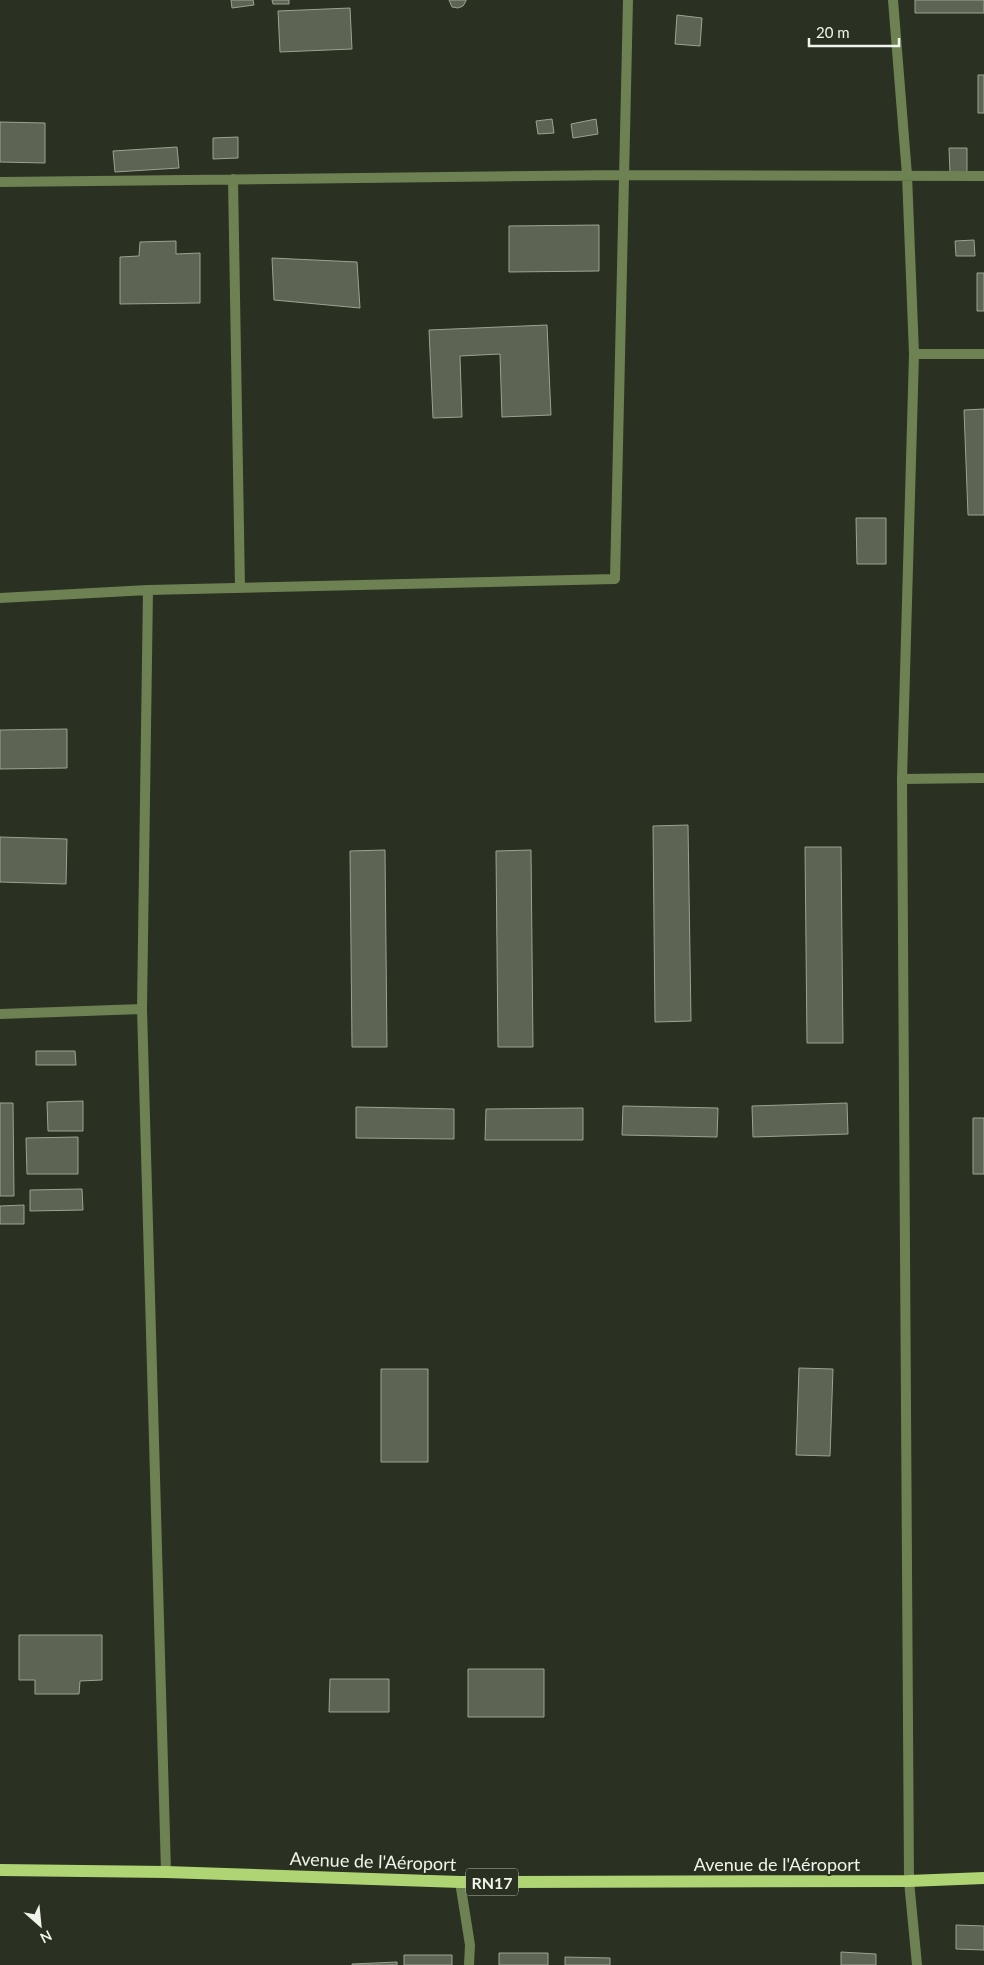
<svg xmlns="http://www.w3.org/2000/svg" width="984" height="1965" font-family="Lato,sans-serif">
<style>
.building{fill:#5d6454;stroke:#9ba391}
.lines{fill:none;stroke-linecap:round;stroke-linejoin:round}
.service{stroke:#6e8153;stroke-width:10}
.minor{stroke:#6e8153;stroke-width:10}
.primary{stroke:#aed473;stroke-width:12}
.labels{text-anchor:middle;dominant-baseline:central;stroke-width:4;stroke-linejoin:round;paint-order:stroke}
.shield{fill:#2a3022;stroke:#b5b9af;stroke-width:1}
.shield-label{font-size:16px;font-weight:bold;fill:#f0f4eb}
.street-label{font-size:18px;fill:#f0f4eb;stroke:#2a3022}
</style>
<rect width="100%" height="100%" fill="#2a3022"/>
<path class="building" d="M231,0h22l1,5 -22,3z
M272,0h17v4h-16z
M449,0h17v1l-3,5 -5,2 -6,-1z
M915,0h69v13h-69z
M350,8l2,41 -72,3 -2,-41z
M677,15l25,3 -2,28 -25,-2z
M978,75h6v38h-6z
M552,119l2,14 -16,1 -2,-13z
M596,119l2,15 -25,4 -2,-14z
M0,122l45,1v40l-45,-1z
M238,137v21l-25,1v-21z
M177,147l2,21 -64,4 -2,-21z
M949,148h18v24l-17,1z
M599,225v46l-90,1v-46z
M974,240l1,16h-19l-1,-15z
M176,241v13l24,-1v50l-80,1v-47l19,-1 1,-14z
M272,258l85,4 3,46 -86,-8z
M977,273h7v38h-7z
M547,325l4,90 -49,2 -2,-63 -40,2 2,61 -29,1 -4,-88z
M984,409v106h-16l-4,-105z
M856,518h30v46h-29z
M67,729v39l-67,1v-39z
M688,825l3,196 -36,1 -2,-196z
M0,837l67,2 -1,45 -66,-2z
M805,847h36l2,196h-36z
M385,850l2,197h-35l-2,-196z
M531,850l2,197h-35l-2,-196z
M36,1051h39l1,14h-40z
M83,1101v30h-35l-1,-29z
M0,1103h13l1,93h-14z
M847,1103l1,31 -95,3 -1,-31z
M623,1106l95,2 -1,29 -95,-2z
M356,1107l98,2v30l-98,-1z
M583,1108v32h-98l1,-31z
M973,1118h11v56h-11z
M78,1137v37h-51l-1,-36z
M82,1189l1,21 -53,1v-21z
M24,1205v19h-24v-18z
M799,1368l34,1 -3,87 -34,-1z
M381,1369h47v93h-47z
M19,1635h83v45l-22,1 -1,13h-44v-14h-16z
M468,1669h76v48h-76z
M330,1679h59v33h-60z
M956,1925l28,1v24l-28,-1z
M841,1952l35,2v11h-35z
M499,1953h49v12h-49z
M404,1955h48v10h-48z
M565,1957l45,1v7h-45z
M397,1962v3h-45v-1z"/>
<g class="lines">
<path class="service" d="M460,1882l10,63 -1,20"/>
<path class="minor" d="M893,0l14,175 7,179 -12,425 7,1102 8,84
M233,179l7,409
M0,182l624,-7 360,1
M914,354h70
M148,590l-6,419 24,863
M0,598l148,-8 467,-11 13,-579
M902,779l82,-1
M0,1014l142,-5"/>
<path class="primary" d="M0,1870l166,2 294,10 449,-1 75,-3"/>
</g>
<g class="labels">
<rect class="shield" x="466" y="1868.5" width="52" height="27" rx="4"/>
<g class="shield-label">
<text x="492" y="1882">RN17</text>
</g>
<g class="street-label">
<text transform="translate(373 1861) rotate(2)">Avenue de l'Aéroport</text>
<text x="777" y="1864">Avenue de l'Aéroport</text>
</g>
</g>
<g transform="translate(40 1925) rotate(153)" stroke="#2a3022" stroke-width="4" paint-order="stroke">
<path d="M0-4L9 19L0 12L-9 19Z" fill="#f0f4eb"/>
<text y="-8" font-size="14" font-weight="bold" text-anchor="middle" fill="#f0f4eb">N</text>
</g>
<path d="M809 38v8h90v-8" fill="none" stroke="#f0f4eb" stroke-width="2.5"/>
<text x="816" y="38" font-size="15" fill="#f0f4eb" stroke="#2a3022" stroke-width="4" paint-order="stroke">20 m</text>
</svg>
